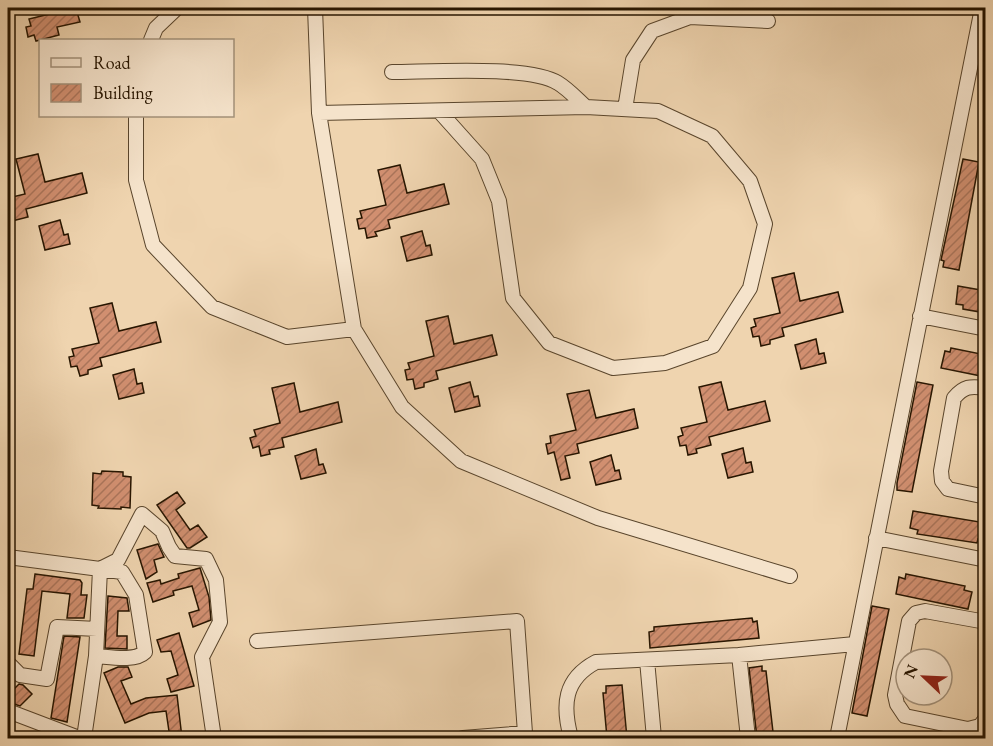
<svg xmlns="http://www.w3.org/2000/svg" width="993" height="746" font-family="'EB Garamond',serif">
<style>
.building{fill:url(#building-hatch);stroke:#271500;stroke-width:1.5}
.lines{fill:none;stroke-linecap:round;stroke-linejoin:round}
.minor-casing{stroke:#59452c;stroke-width:16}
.minor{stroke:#f5e3cb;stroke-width:14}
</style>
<defs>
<pattern id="building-hatch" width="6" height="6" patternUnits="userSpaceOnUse" patternTransform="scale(1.5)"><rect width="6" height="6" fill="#d18f70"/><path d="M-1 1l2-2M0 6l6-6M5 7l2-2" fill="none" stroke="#aa745a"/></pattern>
</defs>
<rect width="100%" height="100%" fill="#efd4af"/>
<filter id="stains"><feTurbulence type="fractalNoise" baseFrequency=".00333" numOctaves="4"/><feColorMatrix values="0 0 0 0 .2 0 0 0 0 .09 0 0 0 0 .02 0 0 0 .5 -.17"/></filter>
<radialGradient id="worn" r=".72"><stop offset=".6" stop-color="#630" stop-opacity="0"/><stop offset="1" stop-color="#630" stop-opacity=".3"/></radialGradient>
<path class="building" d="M70,9l1,5 6,-2 3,10 -23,5 2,8 -23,6 -2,-6 -6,2 -2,-10 5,-1 -2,-7z
M38,154l7,28 37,-9 5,20 -61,16 2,8 -20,5v-24l17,-4 -9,-35z
M963,159l16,3 -20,108 -16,-3 1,-6 -3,-1z
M400,165l7,28 37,-9 5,20 -61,16 2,8 -15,4 2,4 -10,2 -2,-10 -6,1 -2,-10 5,-1 -2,-7 26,-6 -8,-35z
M60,220l4,15 4,-1 2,10 -25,6 -6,-24z
M422,231l4,15 4,-1 2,10 -25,6 -6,-24z
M794,273l6,28 38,-9 5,20 -61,16 2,8 -14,4v4l-9,2 -2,-10 -6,1 -2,-9 5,-2 -2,-7 26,-6 -8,-35z
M958,286l28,5v22l-23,-4v-4l-7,-1z
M112,303l7,28 37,-9 5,20 -61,16 2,8 -14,4v4l-8,2 -3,-10 -6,1 -2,-10 5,-1 -2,-7 27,-6 -9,-35z
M448,316l6,28 38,-9 5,20 -61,16 2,8 -14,4v4l-9,2 -2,-10 -6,1 -2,-10 5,-1 -2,-6 26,-7 -8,-35z
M816,339l3,15 5,-1 2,10 -25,6 -6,-24z
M951,348l35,7v22l-45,-9 4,-17 5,1z
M134,369l3,15 5,-1 2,10 -25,6 -6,-24z
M470,382l4,15 4,-1 2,10 -25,6 -6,-24z
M721,382l7,28 37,-9 5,20 -61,16 2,8 -15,4 1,4 -9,2 -2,-10 -6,1 -2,-9 5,-2 -2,-7 26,-6 -8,-35z
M917,382l16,3 -21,107 -15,-2v-7z
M294,383l6,29 38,-10 4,20 -60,16 2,9 -15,3 1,4 -9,2 -2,-10 -6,2 -3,-10 6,-2 -2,-6 26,-7 -8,-35z
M589,390l7,28 38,-9 4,19 -61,16 2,9 -14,3 5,22 -9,2 -7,-28 -6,2 -2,-10 5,-1 -1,-7 26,-6 -9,-36z
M743,448l3,15 5,-1 2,10 -25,6 -6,-24z
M316,449l3,16 4,-1 3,9 -25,6 -6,-23z
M611,455l4,16 4,-1 2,9 -25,6 -6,-23z
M102,471l21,1v4l8,1 -1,31 -9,-1v2l-23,-1 1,-2 -7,-1 1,-32 8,1z
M177,492l8,11 -9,7 14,20 8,-5 9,12 -17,11h-3l-30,-43z
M913,511l73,12 -3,17 -5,-1 -1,4 -60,-9 1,-4 -8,-2z
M158,544l6,13 -10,3 3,12 -11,7 -9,-29z
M200,568l9,29 2,23 -18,7 -4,-14 10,-3 -7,-24 -19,5 1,4 -21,7 -6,-19 13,-3 1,4 18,-6 -1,-4z
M35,574l45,6 2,3 -1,12h6l-3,23h-17l3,-24 -28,-3 -8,65 -15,-2 8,-65h6z
M906,574l59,12 -1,4 8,2 -4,17 -72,-15 3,-17 6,2z
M108,596l19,2 2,13h-11l-1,25h10v13l-22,-1z
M872,606l17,3 -22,107 -15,-3z
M752,618l1,4 4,-1 2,17 -109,10 -1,-16 5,-1v-4z
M179,633l15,53 -23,6 -4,-13 11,-4 -7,-24 -10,1 -4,-12z
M64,636l16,1 -13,85 -16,-4z
M762,666v5h4l7,61h-2v6h-14l-8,-70z
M118,667h10l4,10 -11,4 10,23 15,-6 31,-3 5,43h-12l-4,-27 -17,2 -24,10 -21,-50z
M19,684l4,1 9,9 -12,12 -12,-4v-7z
M622,685l5,53h-20l-4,-45h3v-7z"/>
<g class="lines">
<defs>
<path id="minor" d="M315,8l4,105 35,216 48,78 59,54 137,57 192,58
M151,40l5,-12 21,-20
M392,72c36,0 138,-7 166,11 10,6 19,16 28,24
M625,109l8,-49 19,-29 38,-14 78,4
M319,113l267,-6 72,4 54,25 38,45 15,43 -15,64 -37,58 -48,17 -52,5 -64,-25 -36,-45 -14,-97 -17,-42 -43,-48
M136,116v64l17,65 59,62 75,30 67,-8
M920,316l66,13
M986,388c-16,-2 -22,-2 -32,10l-13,73 1,10 6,8 38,8
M876,538l110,22
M8,557l92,12 -4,87 -12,82
M986,622l-61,-11 -9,2 -7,8 -14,74 2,9 8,12 63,13 12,-3 6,-8
M257,641l260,-20 8,112 -62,5
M739,655l9,83
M96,656c14,1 39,6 49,-4l-9,-57 -14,-23 -22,-3 18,-9 24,-46 20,17 7,16 6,9 31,3 10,21 4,42 -18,35 12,81
M647,660l7,78
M8,663l12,12 27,4 10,-52 40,2
M8,711l71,27
M571,738c-9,-33 -7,-59 25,-76l143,-7 116,-11
M837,738l145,-730"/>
</defs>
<use href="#minor" class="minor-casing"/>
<use href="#minor" class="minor"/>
</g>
<rect width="993" height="746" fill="none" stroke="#efd4af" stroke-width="30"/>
<rect x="9" y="9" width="975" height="728" fill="none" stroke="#271500" stroke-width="3"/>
<rect x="15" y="15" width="963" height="716" fill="none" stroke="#271500" stroke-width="1.5"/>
<rect x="39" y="39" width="195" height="78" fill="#f5e3cb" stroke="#a3917a" stroke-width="1.5"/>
<rect x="51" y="58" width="30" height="9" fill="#f5e3cb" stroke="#a3917a" stroke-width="1.5"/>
<text x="93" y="69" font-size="18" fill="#271500">Road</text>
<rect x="51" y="84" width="30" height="18" fill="url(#building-hatch)" stroke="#a3917a" stroke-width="1.5"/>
<text x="93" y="99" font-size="18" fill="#271500">Building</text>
<g transform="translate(924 677) rotate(293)"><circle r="28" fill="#f5e3cb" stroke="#a3917a" stroke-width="1.5"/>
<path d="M0-4.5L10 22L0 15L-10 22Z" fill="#8f2418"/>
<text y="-9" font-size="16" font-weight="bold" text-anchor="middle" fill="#271500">N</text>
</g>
<rect width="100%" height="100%" filter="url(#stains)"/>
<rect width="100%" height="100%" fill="url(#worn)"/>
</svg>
